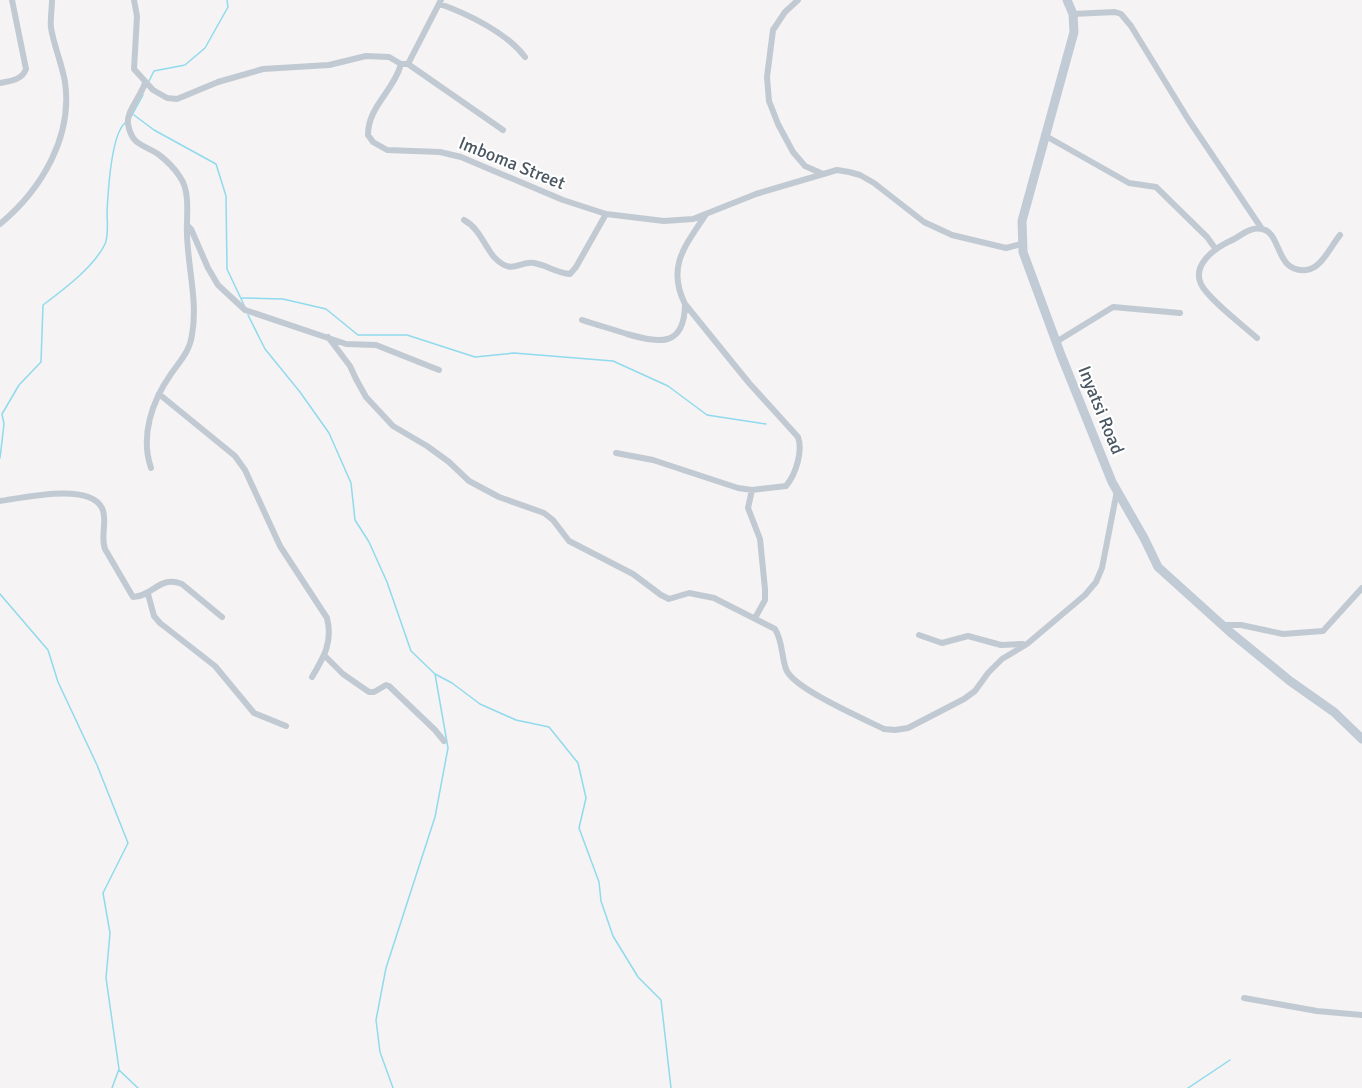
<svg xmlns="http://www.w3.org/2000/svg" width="1362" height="1088" font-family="Signika,sans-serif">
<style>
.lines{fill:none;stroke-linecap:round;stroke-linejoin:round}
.stream{stroke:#90daee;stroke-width:1.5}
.street{stroke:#c1cad2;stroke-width:6}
.secondary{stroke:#c1cbd6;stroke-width:9}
.labels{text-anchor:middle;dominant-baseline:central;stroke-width:4.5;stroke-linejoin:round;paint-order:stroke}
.street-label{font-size:18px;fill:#4a5661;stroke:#fff}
</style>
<rect width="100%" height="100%" fill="#f5f3f3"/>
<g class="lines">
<path class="stream" d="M148,83l6,-12 31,-6 20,-17 23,-41 -1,-7
M134,115l20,15 62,34 10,32 1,73 17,36
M131,117l12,-22
M242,298l41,1 43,10 32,26h49l68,22 39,-4 99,8 55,25 39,29 59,9
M248,315l17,34 35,43 29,41 22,50 4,37 14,22 18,40 24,69 24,23 17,9 28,21 36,16 33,7 29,36 8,35 -7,30 20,54 2,19 12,35 25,41 23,23 10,88
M0,458l4,-34 -2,-10 17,-29 22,-23 2,-57c20,-15 51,-38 62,-61 4,-9 2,-23 2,-32 1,-20 4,-77 18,-89
M0,594l48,56 10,32 39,83 31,78 -25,50 7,40 -4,45 13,91 -7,19
M119,1070l19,18
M393,1088l-13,-36 -4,-32 10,-52 49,-151 13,-69 -13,-74
M1188,1088l42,-28"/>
<path class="street" d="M134,0l3,16 -3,53 19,21 14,8 10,1 41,-17 45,-13 66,-4 37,-9 23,1 12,7
M798,0l-13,12 -12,18 -6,47 2,24 9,23 15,28 12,14 18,8
M440,4c28,10 67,29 85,53
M1073,14l42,-2 6,2 10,12 57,93 74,110
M401,64c-7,27 -33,42 -33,71l5,7 14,8 53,2 21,5 102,43 43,14 58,7 29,-2 63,-25 81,-24 12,2 11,3 14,8 50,39 28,13 54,13 15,-4
M401,64h7l95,66
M408,64l33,-64
M0,83c11,-2 22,-3 26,-14l-14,-69
M145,83c-4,13 -19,29 -17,41 4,22 15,20 30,30 8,6 17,15 22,23 11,15 6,41 7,58 1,33 11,67 5,100 -2,16 -12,26 -21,39 -19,27 -31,62 -20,94
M1044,135l85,48 27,4 51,50 8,11
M464,220c15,8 20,25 30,37 18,19 24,4 40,6 12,2 23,10 36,11l6,-7 30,-53
M0,224c41,-34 73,-87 65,-142 -3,-18 -11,-36 -14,-54 -1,-9 1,-19 1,-28
M187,225l4,4 17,39 10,17 27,25 101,34 30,1 63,25
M582,320c15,5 30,9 45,14 32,9 57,14 58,-29
M328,337l22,29 6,13 10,18 27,29 34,20 22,16 20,19 30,16 45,16 9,7 16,21 64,33 28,21 8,4 20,-6 25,5 61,31c8,13 6,26 11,40 6,19 78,50 98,60l11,1 13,-2 56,-29 11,-8 13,-18 14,-14 25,-15 58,-49 11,-13 6,-14 15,-77
M1257,338c-13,-12 -49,-39 -56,-54 -9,-19 13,-35 27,-42 11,-4 21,-16 34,-13 20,4 13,44 44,41 15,-1 25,-24 34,-35
M1056,342l57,-35 67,6
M159,394l76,62 10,14 35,76 47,72c6,24 -3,39 -15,59
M616,453l37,7 85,28 14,2 34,-4c10,-12 17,-35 12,-49l-49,-54 -64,-79c-19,-38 1,-59 21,-90
M752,490l-4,18 12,31 5,50v11l-10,18
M0,501c22,-3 89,-19 102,7 6,13 -2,28 3,41l28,48c21,-1 26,-22 49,-13l40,33
M148,594l6,22 6,7 55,43 39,47 32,13
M1222,625h19l42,9 40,-3 39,-43
M919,635l23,8 26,-7 33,9 22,-1
M325,656l18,18 26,18h5l12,-7 3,1 46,44 9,11
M1244,998l73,13 45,4"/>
<path class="secondary" d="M1067,0l6,14 1,18 -52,189 1,31 38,103 51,127 32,56 14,29 72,65 60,49 44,31 28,27"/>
</g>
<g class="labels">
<g class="street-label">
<text transform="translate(512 163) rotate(22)">Imboma Street</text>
<text transform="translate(1101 410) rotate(68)">Inyatsi Road</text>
</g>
</g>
</svg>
